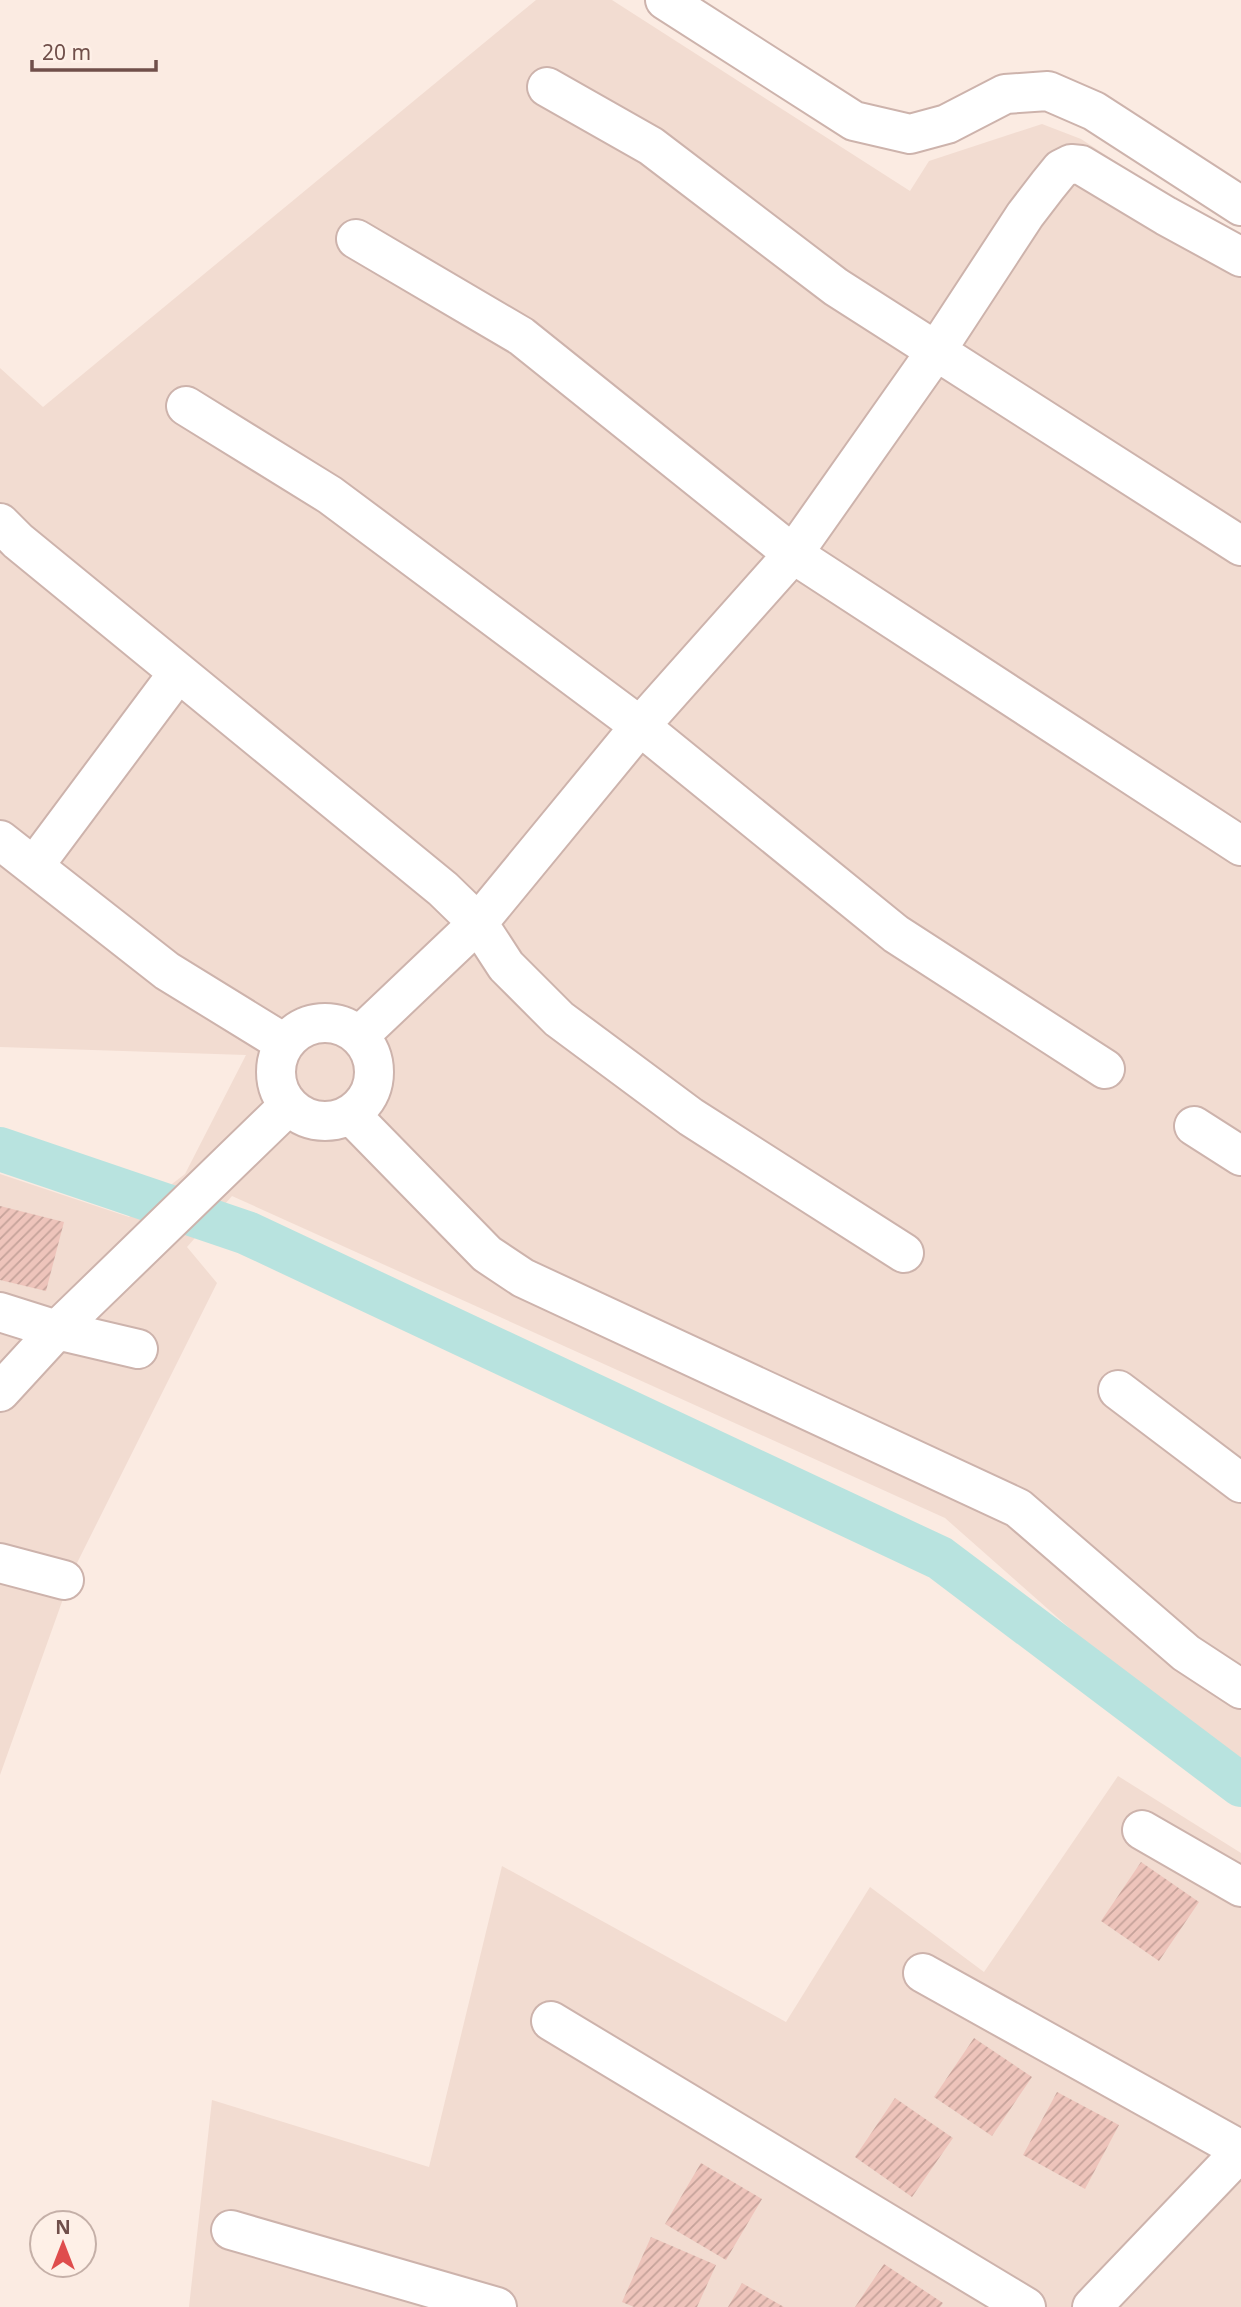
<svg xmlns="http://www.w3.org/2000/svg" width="1241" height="2307" font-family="'Noto Sans',sans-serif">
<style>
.residential{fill:#f2dcd1}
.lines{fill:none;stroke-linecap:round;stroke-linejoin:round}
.canal{stroke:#b8e3df;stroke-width:44}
.building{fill:url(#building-hatch)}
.minor-casing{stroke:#cdb3ac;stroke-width:42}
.minor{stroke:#fff;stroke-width:38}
</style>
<defs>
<pattern id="building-hatch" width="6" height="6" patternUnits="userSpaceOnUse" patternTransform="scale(1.75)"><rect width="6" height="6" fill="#eec4bb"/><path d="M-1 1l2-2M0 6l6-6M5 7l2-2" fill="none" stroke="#c5a29a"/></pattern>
</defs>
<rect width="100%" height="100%" fill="#fbebe2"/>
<path class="residential" d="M536,0h76l298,191 19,-30 113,-37 39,15 160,104v1520l-63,-39 -233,-206 -713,-322 -45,51 30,36 -144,288 -73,204v-601l129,43 56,-43 61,-119 -246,-8v-679l43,39z
M1118,1776l123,77v454h-1052l23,-207 217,67 73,-301 284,156 84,-135 114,85z"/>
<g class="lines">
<path class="canal" d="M0,1149l247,84 693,325 301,227"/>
</g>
<path class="building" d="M0,1206l64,16 -18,69 -46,-11z
M1141,1862l58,40 -40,59 -58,-40z
M974,2038l58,39 -40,59 -58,-39z
M1057,2092l62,33 -34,64 -62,-34z
M895,2098l58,40 -41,59 -57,-40z
M701,2163l61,36 -36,61 -61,-36z
M651,2237l65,28 -19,42h-63l-12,-5z
M884,2264l59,39 -3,4h-85z
M742,2283l42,24h-56z"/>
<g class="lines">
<defs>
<path id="minor" d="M665,0l189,121 56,13 37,-10 58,-30 43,-3 46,20 147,95
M547,87l104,59 185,141 405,259
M356,239l165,97 272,218 448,292
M186,406l144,89 310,231 256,208 209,135
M0,523l18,18 425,348 35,34 28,43 53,53 132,98 213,136
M0,840l167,131 117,72
M34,866l144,-193
M276 1072a49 49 0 1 1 98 0a49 49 0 1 1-98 0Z
M359,1036l119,-113 162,-197 153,-172 143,-203 89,-136 23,-30 13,-16 10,-5 10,1 85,51 75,41
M351,1115l136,139 36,24 495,230 168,145 55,36
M1194,1126l47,30
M0,1312l57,18 81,19
M1118,1390l123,93
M0,1392l57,-62 231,-224
M0,1563l64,17
M1142,1830l99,57
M923,1973l318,177
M551,2021l475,286
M231,2230l266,77
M1092,2307l149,-156"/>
</defs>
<use href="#minor" class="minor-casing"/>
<use href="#minor" class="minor"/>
</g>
<g transform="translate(63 2244)"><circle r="33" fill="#fef0e7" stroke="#c5b0a8" stroke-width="2"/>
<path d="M0-5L12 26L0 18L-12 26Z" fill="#df4d4d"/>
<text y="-10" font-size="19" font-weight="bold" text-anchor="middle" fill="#704f4a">N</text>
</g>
<path d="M32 60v10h124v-10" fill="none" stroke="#704f4a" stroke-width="3.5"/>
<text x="42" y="60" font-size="21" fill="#704f4a" stroke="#fef0e7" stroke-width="5" paint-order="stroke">20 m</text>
</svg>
